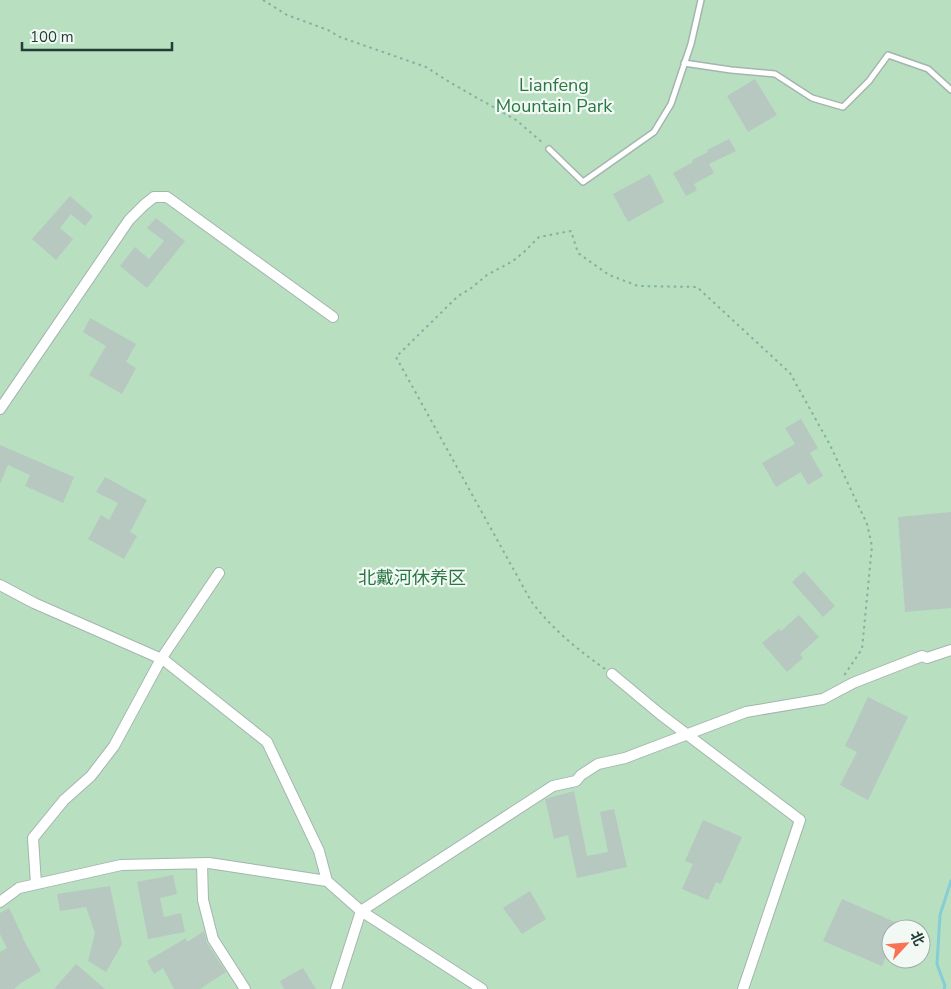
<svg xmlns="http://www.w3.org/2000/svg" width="951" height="989" font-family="'Nunito Sans','Noto Sans SC',sans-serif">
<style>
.green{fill:#b9dfc1;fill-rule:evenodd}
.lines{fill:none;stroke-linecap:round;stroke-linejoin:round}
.stream{stroke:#86cdd5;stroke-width:3}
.building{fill:#b6c8c0}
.lane-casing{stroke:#a4b5ae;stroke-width:8}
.street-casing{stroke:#a4b5ae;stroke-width:12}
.path{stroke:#80b2a0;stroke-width:2;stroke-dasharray:2.5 4;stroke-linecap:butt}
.lane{stroke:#fff;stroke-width:5}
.street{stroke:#fff;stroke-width:10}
.labels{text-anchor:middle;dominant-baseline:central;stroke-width:4.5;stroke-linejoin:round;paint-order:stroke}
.park-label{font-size:18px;fill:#297743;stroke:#f2f9f5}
</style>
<rect width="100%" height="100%" fill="#e1ede7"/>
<path class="green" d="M0,0h951v989h-951zM891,929h30v30h-30z"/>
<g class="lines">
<path class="stream" d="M944,989l1,-3 -8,-22 3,-49 11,-34"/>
</g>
<path class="building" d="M755,79l22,36 -29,17 -21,-36z
M729,139l7,12 -27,13 5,9 -20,11 3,6 -11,6 -13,-23 20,-11 -1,-2 16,-8 -1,-2z
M650,174l14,28 -36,20 -15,-28z
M70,196l23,20 -8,10 -14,-12 -11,14 13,11 -17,21 -24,-21z
M156,218l29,23 -38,47 -27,-22 15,-19 14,12 15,-18 -17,-13z
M90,318l46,26 -10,18 10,6 -14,26 -33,-19 17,-29 -23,-14z
M801,419l17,29 -8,5 13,23 -15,9 -7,-13 -25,15 -14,-24 33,-19 -10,-16z
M0,445l74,32 -11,26 -38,-17 5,-11 -22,-10 -8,19z
M105,477l42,23 -17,32 7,4 -13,23 -36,-20 13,-24 8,5 9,-17 -22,-11z
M951,512v96l-46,4 -7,-95z
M804,571l31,35 -12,11 -31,-35z
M799,615l20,22 -19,17 3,4 -16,14 -25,-29 17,-14 2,2z
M868,697l40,20 -40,83 -28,-15 17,-33 -12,-6z
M574,791l13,65 21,-4 -8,-40 14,-3 13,58 -50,11 -9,-43 -14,4 -9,-40z
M703,820l39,17 -21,47 -5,-2 -8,18 -26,-11 11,-25 -8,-3z
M173,875l4,19 -17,4 4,19 17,-4 4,19 -37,7 -11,-57z
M110,886l12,58 -16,28 -18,-11 7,-28 -9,-26 -26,4 -3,-17z
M530,891l16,28 -24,15 -19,-26z
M842,899l69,30h-20v15l-9,22 -59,-25z
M9,908l14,29h-1l19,34 -20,12 -7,6h-14v-37l7,-4 -7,-14v-21z
M204,931l3,12 19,29 -26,17h-26l-11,-21 -9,6 -7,-13 39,-23 1,4z
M76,964l14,12 15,13h-51z
M303,968l13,21h-32l-4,-8z"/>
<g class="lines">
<defs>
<path id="lane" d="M684,63l47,7 44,4 37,24 31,9 26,-26 19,-26 40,14 23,21
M549,149l34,33 71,-50 17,-28 20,-60 10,-44"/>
<path id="street" d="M0,409l129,-189 15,-15 10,-8h13l166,120
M0,585l34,18 130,57 103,82 52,109 8,30
M612,674l48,40 140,106 -57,169
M202,864l1,36 10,39 32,50
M36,884l-3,-46 31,-38 27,-24 23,-30 47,-87 58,-86
M0,902l19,-14 102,-23 88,-2 118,18 34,30 121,78
M336,989l25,-78 192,-125 23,-5 5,-6 17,-11 27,-6 121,-46 77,-13 30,-16 69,-27 5,2 24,-8"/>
</defs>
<use href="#lane" class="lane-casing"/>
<use href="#street" class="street-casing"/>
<path class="path" d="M263,0l24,15 41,15 12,7 86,30 25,16 65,37 28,24
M605,669c-27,-19 -54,-41 -74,-68l-135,-244 62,-61 12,-7 17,-14 26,-14 11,-9 15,-15 32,-6 7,22 31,22 29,11 59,1 93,86 40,72 37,79 5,22 -10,103 -19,28"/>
<use href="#lane" class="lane"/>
<use href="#street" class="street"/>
</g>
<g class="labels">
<g class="park-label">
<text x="554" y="85">Lianfeng<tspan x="554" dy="21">Mountain Park</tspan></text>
<text x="412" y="578">北戴河休养区</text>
</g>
</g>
<g transform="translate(906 944) rotate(64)"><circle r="24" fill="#f2f9f5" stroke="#9eaea8"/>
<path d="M0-4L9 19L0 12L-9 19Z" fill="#f97353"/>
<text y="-8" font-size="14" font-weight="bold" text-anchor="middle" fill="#213e35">北</text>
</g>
<path d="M22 42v8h150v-8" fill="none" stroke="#213e35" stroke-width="2.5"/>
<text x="30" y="42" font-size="15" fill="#213e35" stroke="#f2f9f5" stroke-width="4" paint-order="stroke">100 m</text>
</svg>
